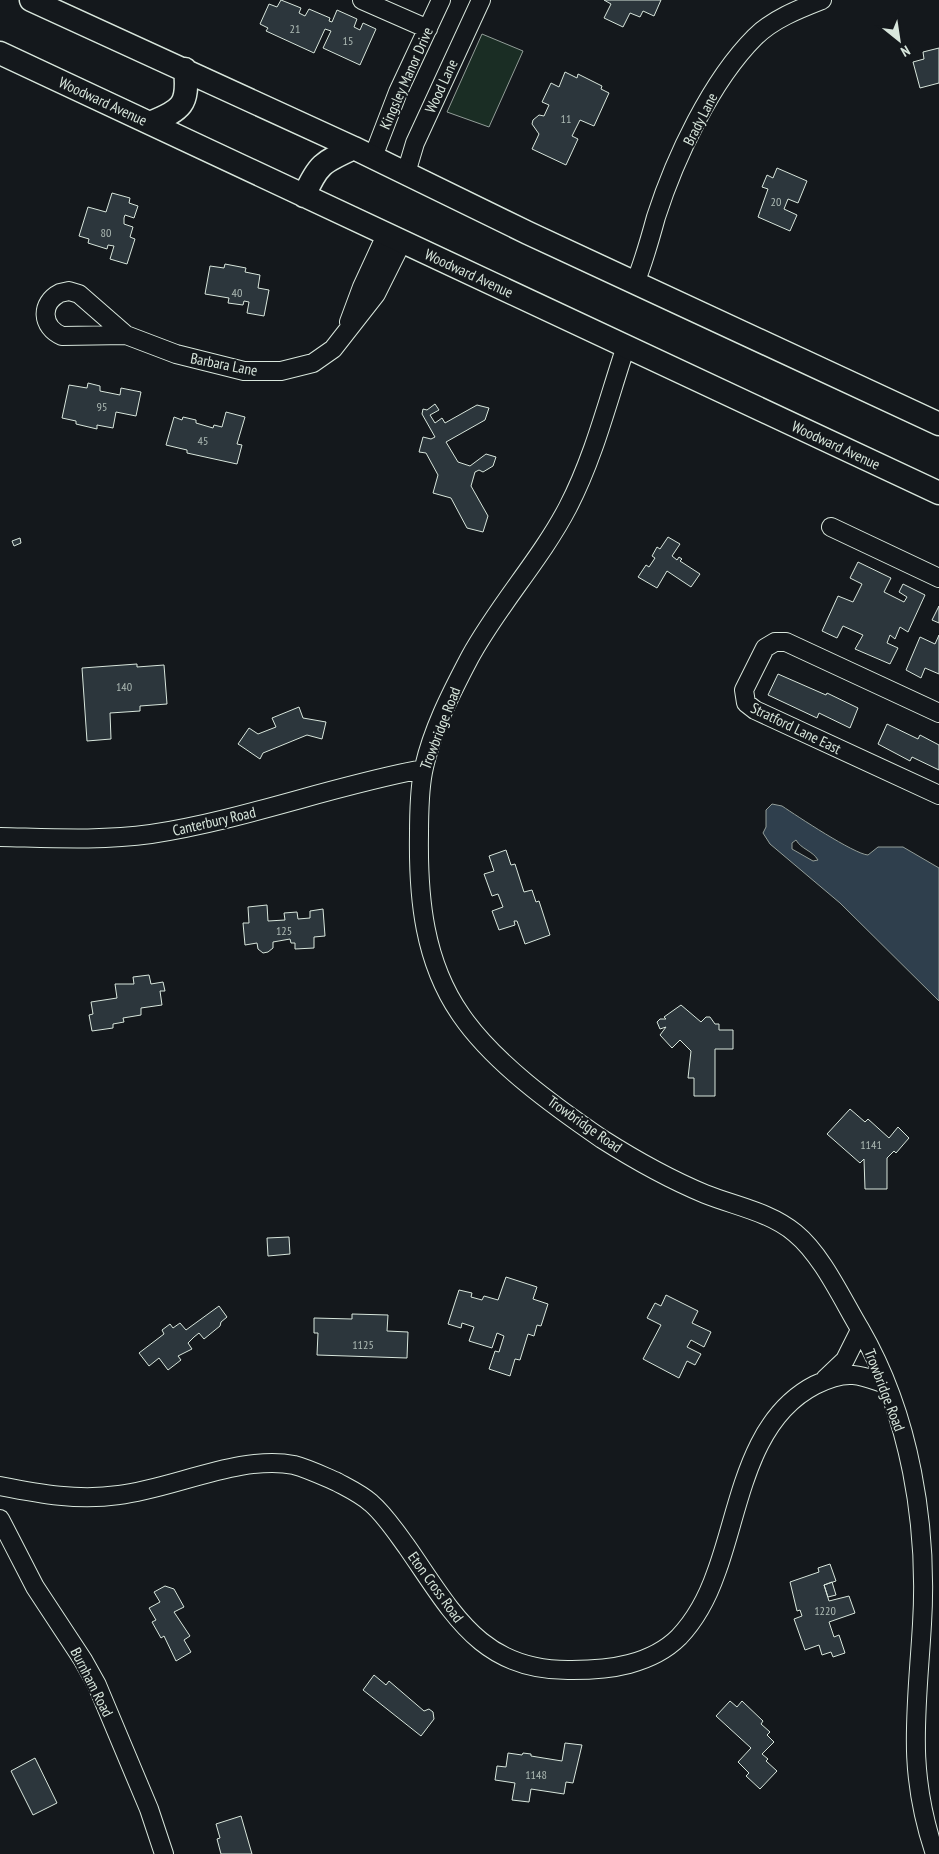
<svg xmlns="http://www.w3.org/2000/svg" width="939" height="1854" font-family="'PT Sans Narrow',sans-serif">
<style>
.green{fill:#1a2d24;stroke:#939e99}
.water{fill:#2f3f4d;stroke:#939e99;fill-rule:evenodd}
.building{fill:#2c363c;stroke:#d8e6dc}
.lines{fill:none;stroke-linecap:round;stroke-linejoin:round}
.minor-casing{stroke:#d8e6dc;stroke-width:20}
.major-casing{stroke:#d8e6dc;stroke-width:25}
.minor{stroke:#14181c;stroke-width:18}
.major{stroke:#14181c;stroke-width:22}
.labels{text-anchor:middle;dominant-baseline:central;stroke-width:4;stroke-linejoin:round;paint-order:stroke}
.number-label{font-size:12px;fill:#adbab4}
.street-label{font-size:15px;fill:#d8e6dc;stroke:#14181c}
</style>
<rect width="100%" height="100%" fill="#14181c"/>
<path class="green" d="M482,34l41,17 -34,76 -42,-15z"/>
<path class="water" d="M772,804l10,2c15,10 72,48 86,49l10,-8h25l36,21v133l-99,-98 -70,-59 -7,-11 3,-6v-17zM796,840c5,9 17,11 22,20l-5,1 -21,-12v-6z"/>
<path class="building" d="M281,0l20,8 -2,5 6,3 4,-7 21,9 -1,3 3,1 5,-12 20,9 -3,8 6,3 3,-7 13,6 -16,36 -37,-17 8,-17 -6,-2 -11,24 -48,-22 2,-3 -8,-4 9,-20 8,3z
M604,0h57l-7,16 -11,-5 -3,6 -10,-4 -7,14 -19,-9 7,-14z
M939,48v35l-19,5 -7,-26 11,-3 -1,-7z
M565,72l12,6 1,-4 24,12 -1,3 8,4 -15,33 -14,-6 -8,16 6,3 -12,26 -34,-16 7,-15 -7,-10 1,-4 6,-5 5,1 5,-11 -7,-3 9,-19 8,4z
M777,168l30,13 -9,22 -10,-4 -4,10 13,6 -7,16 -32,-14 10,-28 -6,-2 5,-12 6,3z
M112,193l18,5 -1,5 9,3 -4,12 -9,-3 -1,3v6l9,3 -3,10 5,2 -8,25 -17,-5 4,-13 -6,-1 -1,4 -19,-6 1,-4 -10,-3 9,-29 18,5z
M225,264l21,4 -1,4 15,3 -2,13 11,2 -5,26 -17,-3 2,-11 -5,-1 -1,4 -15,-2 1,-5 -24,-4 5,-28 14,2z
M88,383l12,3v5l20,4 1,-7 20,4 -5,24 -20,-4 -3,16 -16,-3v4l-21,-5v-3l-14,-3 7,-33 18,3z
M435,404l4,6 -9,5 5,8 7,-5 3,5 32,-18 12,3 -4,12 -39,22 12,20 12,4 16,-12 10,3 -3,9 -10,6 -4,-2 -4,2 -4,14 17,30 -5,16 -16,-4 -16,-30 -18,-5 5,-18 -12,-22 -7,-1 4,-15 8,2 4,-2 -13,-23 1,-5 4,1z
M226,412l19,5 -8,27 5,1 -5,19 -50,-11v-3l-21,-5 8,-28 8,3 1,-3 13,3v3l17,5 1,-3 8,2z
M668,537l12,7 -8,12 5,4 2,-3 3,2 -2,2 20,13 -9,13 -24,-16 -10,17 -19,-11 8,-12 3,2 6,-9 -3,-2 5,-9 3,2z
M20,538l1,5 -7,3 -2,-5z
M858,562l33,16 -7,14 20,10 3,-5 -8,-5 4,-8 22,11 -17,37 -8,-5 -5,12 -5,-4 -3,8 11,5 -8,16 -35,-15 8,-14 -20,-9 -6,12 -15,-7 16,-35 15,6 9,-18 -12,-6z
M939,606v17l-7,-3z
M939,635v39l-14,-6 -4,10 -15,-8 14,-33 15,7z
M137,664v3l27,-2 3,39 -27,2v5l-30,2 1,26 -24,2 -5,-73z
M778,674l48,21 1,-2 31,15 -8,20 -31,-15 -2,5 -49,-23z
M299,707l4,11 23,4 -4,17 -15,-4 -44,18 -3,6 -22,-15 11,-16 9,6 18,-7 -4,-9z
M887,724l31,15 2,-4 19,10v25l-27,-13 -2,4 -32,-17z
M506,850l5,15 4,-1 9,28 8,-2 4,12 3,-1 11,34 -25,9 -8,-23h-3l1,4 -16,5 -7,-19 11,-4 -5,-13 -6,2 -8,-22 10,-3 -5,-15z
M267,905l1,16 17,-1 -1,-7 13,-1 1,7 12,-1v-7l13,-2 2,27 -11,1v11l-19,1v-6h-4l-1,-4 -17,3v6l-5,4 -5,1 -5,-4 -1,-6 -12,2 -2,-22h6l-1,-16z
M149,975l2,9 12,-2 2,9h-5l2,14 -21,3v7l-18,3 1,4 -11,2v4l-21,3 -3,-16 4,-1 -2,-12 26,-4 -2,-14h19l-1,-7z
M681,1005l20,17 5,-5h4l5,7h4v6h14v19h-18v47h-21v-18h-6l3,-27 -11,-11 -8,8 -12,-13 6,-8 -6,2 -3,-7 3,-3h6l-2,-2z
M850,1109l15,13 3,-3 21,19 9,-11 11,11 -13,15 -2,-2 -7,7v31h-22l-1,-30 -4,4 -33,-29z
M289,1237l1,17 -22,2 -1,-18z
M506,1277l31,10 -4,12 15,5 -7,22 -4,-1 -3,11 -6,-2 -8,26 -5,-1 -5,17 -21,-7 6,-18 4,1 5,-16 -7,-3 -5,15 -23,-7 5,-14 -12,-4 -1,5 -13,-4 11,-34 13,3 -1,4 11,3 2,-4 14,4z
M666,1295l32,16 -6,12 19,9 -7,15 -13,-7 -4,7 14,7 -6,11 -8,-4 -8,17 -36,-19 18,-34 -14,-7 8,-15 6,3z
M219,1306l8,11 -6,5 -1,4 -16,13 -5,-6 -5,4 -6,6 4,6 -14,7 3,4 -13,10 -9,-12 -10,8 -10,-13 25,-19 -2,-4 8,-6 3,4 7,-5 6,7z
M352,1314l36,1 -1,16 21,1 -1,26 -90,-3 1,-22h-4v-15l38,1z
M830,1564l6,17 -12,4 5,16 20,-5 6,17 -26,9 5,15 5,-2 6,18 -12,4 -2,-5 -9,3 -3,-10 -14,5 -11,-31 8,-3 -2,-6 -3,1 -7,-29 29,-10 -1,-4z
M832,1582l4,13 -8,2 -4,-12z
M165,1586l9,3 10,18 -10,5 16,24 -6,4 7,12 -15,9 -12,-25 -3,2 -9,-16 4,-2 -7,-12 11,-6 -6,-10z
M374,1675l12,10 3,-4 35,30 5,-2 4,3 1,7 -13,17 -58,-46z
M730,1701l7,6 5,-6 21,20 -2,3 9,8 -3,3 7,7 -12,12 6,5 -2,2 11,10 -17,18 -14,-13 3,-3 -11,-11 13,-14 -35,-32z
M565,1743l17,2 -9,38 -7,-1 -2,12 -33,-5 -2,13 -17,-2 3,-17 -20,-3 2,-14 9,1 2,-14 14,2 1,-2 8,1v2l31,5z
M35,1758l22,45 -24,12 -22,-44z
M241,1816l11,38h-31l-4,-15 3,-1 -4,-14z"/>
<g class="lines">
<defs>
<path id="minor" d="M362,0l66,29
M373,157l25,-65 43,-92
M406,173l9,-30 66,-143
M635,283c9,-22 15,-44 21,-66 19,-59 55,-136 99,-180 18,-18 44,-28 67,-37
M349,322l13,-35 24,-52
M126,335l-64,1c-21,-9 -22,-33 -2,-43l9,-2 10,3 47,41 50,19 68,17h37l32,-8 20,-14 43,-55 26,-52
M626,346c-18,54 -32,111 -58,161 -27,52 -69,97 -98,150 -19,36 -39,75 -47,115 -4,21 -4,42 -4,63 -1,63 5,127 42,180 33,48 93,91 141,124 33,21 67,40 103,55 30,12 65,18 90,39 27,22 47,66 65,96 50,86 68,196 62,295 -5,87 -16,145 13,230
M831,527l108,51
M939,713l-153,-71h-11l-10,6 -21,42 2,13 9,7 184,85
M0,837c50,1 101,4 151,-3 93,-14 180,-48 272,-65
M825,1379l20,-19 15,-30
M0,1486c41,8 78,15 119,9 53,-6 123,-41 175,-30 15,4 29,11 43,17 11,6 24,12 34,21 14,12 25,29 36,44 46,66 74,125 165,123 19,0 38,-1 57,-6 19,-5 36,-13 50,-27 17,-18 29,-41 37,-64 24,-64 31,-153 99,-188 12,-6 25,-11 38,-10 12,1 23,6 33,9
M0,1519l35,68 48,73 14,25 52,124 15,45"/>
<path id="major" d="M31,0l323,148 174,85 411,191
M0,53l939,440
M150,123c32,-14 39,-17 35,-54
M304,196c14,-32 19,-34 50,-48"/>
</defs>
<use href="#minor" class="minor-casing"/>
<use href="#major" class="major-casing"/>
<use href="#minor" class="minor"/>
<use href="#major" class="major"/>
</g>
<g class="labels">
<g class="number-label">
<text x="295" y="28">21</text>
<text x="348" y="40">15</text>
<text x="566" y="118">11</text>
<text x="776" y="201">20</text>
<text x="106" y="232">80</text>
<text x="237" y="292">40</text>
<text x="102" y="406">95</text>
<text x="203" y="440">45</text>
<text x="124" y="686">140</text>
<text x="284" y="930">125</text>
<text x="871" y="1144">1141</text>
<text x="363" y="1344">1125</text>
<text x="825" y="1610">1220</text>
<text x="536" y="1774">1148</text>
</g>
<g class="street-label">
<text transform="translate(406 78) rotate(-66)">Kingsley Manor Drive</text>
<text transform="translate(441 86) rotate(-65)">Wood Lane</text>
<text transform="translate(103 101) rotate(25)">Woodward Avenue</text>
<text transform="translate(700 119) rotate(-63)">Brady Lane</text>
<text transform="translate(469 273) rotate(25)">Woodward Avenue</text>
<text transform="translate(224 364) rotate(11)">Barbara Lane</text>
<text transform="translate(836 445) rotate(25)">Woodward Avenue</text>
<text transform="translate(440 728) rotate(-69)">Trowbridge Road</text>
<text transform="translate(796 728) rotate(26)">Stratford Lane East</text>
<text transform="translate(214 821) rotate(-13)">Canterbury Road</text>
<text transform="translate(585 1124) rotate(35)">Trowbridge Road</text>
<text transform="translate(885 1390) rotate(69)">Trowbridge Road</text>
<text transform="translate(436 1587) rotate(54)">Eton Cross Road</text>
<text transform="translate(92 1682) rotate(63)">Burnham Road</text>
</g>
</g>
<g transform="translate(899 40) rotate(150)" stroke="#14181c" stroke-width="4" paint-order="stroke">
<path d="M0-4L9 19L0 12L-9 19Z" fill="#d8e6dc"/>
<text y="-8" font-size="14" font-weight="bold" text-anchor="middle" fill="#d8e6dc">N</text>
</g>
</svg>
